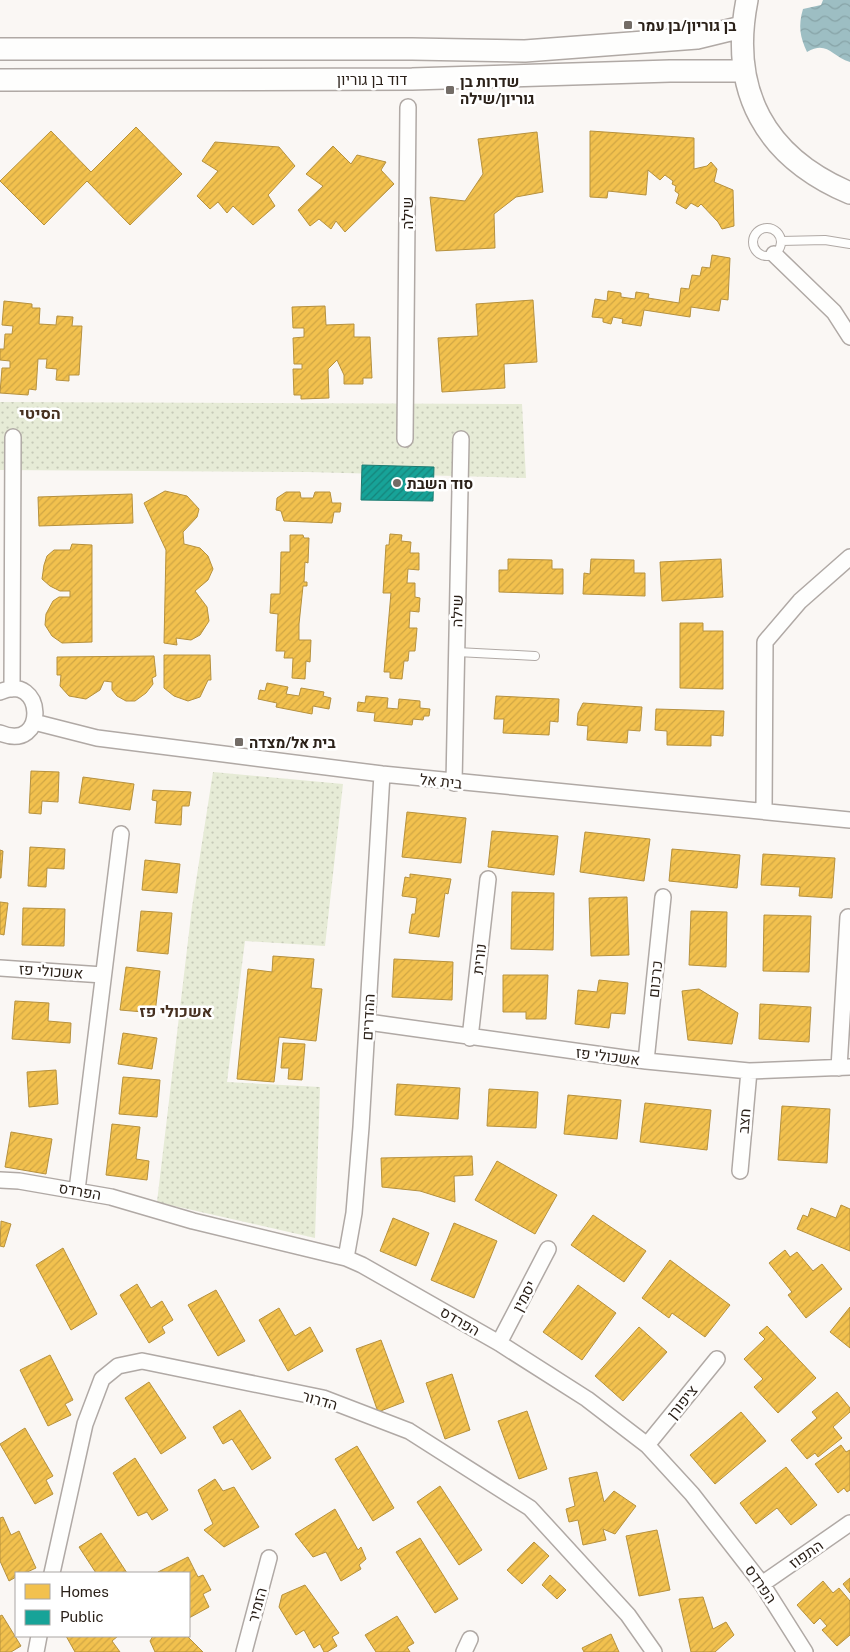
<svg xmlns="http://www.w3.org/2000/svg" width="850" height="1652" font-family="'Public Sans',Heebo,sans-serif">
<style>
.park{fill:url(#park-dots)}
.water{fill:url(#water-waves)}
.homes{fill:url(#homes-hatch);stroke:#b6913e}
.public{fill:url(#public-hatch);stroke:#1d7c72}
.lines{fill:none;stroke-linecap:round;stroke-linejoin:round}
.lane-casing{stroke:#b0a9a5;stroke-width:10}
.street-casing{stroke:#b0a9a5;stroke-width:18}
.secondary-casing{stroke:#b0a9a5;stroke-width:24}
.lane{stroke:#fefefd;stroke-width:8}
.street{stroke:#fefefd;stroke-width:15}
.secondary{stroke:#fefefd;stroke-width:21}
.poi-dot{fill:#736c66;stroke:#fff;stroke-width:2}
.labels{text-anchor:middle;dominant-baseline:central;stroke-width:5;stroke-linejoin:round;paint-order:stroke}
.poi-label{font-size:15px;font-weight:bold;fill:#2b2119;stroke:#fff;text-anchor:start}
.street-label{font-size:15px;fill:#2b2119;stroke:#fff}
.neighbourhood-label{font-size:16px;font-weight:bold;fill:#473121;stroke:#fff}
</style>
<defs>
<pattern id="park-dots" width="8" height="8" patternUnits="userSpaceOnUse" patternTransform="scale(1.25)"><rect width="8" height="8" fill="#e6ebd6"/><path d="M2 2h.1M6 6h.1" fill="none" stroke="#c5c9b7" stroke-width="1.8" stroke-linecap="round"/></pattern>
<pattern id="water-waves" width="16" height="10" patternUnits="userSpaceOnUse" patternTransform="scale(1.25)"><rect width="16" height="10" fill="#9dbec3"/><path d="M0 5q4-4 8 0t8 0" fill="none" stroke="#87a3a7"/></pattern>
<pattern id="homes-hatch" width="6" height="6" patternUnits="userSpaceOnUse" patternTransform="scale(1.25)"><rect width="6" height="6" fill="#f2c14e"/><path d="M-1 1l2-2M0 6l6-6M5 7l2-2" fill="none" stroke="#d0a644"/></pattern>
<pattern id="public-hatch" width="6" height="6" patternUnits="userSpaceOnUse" patternTransform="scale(1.25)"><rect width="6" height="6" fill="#17a398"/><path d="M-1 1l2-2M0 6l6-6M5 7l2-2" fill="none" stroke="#15847b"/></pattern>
</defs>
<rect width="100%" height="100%" fill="#faf7f4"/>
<path class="park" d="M0,402l522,2 4,74 -218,-6 -308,-2z
M213,772l130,12 -18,162 -80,-5 -18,141 93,5 -5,151 -158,-36 35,-295z"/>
<path class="water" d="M823,0h27v62c-19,-6 -23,-22 -43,-10 -7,-15 -9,-26 -4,-43l18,-4z"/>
<path class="homes" d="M136,127l46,47 -52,51 -43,-44 -43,44 -44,-44 51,-50 40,41z
M590,131l104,7v31l13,-3 4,-4 6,7 -3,13 19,8 1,36 -12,3 -4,-7 -17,-18 -3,3 -7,-4 -5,6 -10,-6 3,-9 -4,-3 1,-5 -4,-2 1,-3 -8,-6 -5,5 -12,-10 -2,25 -38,-4 -1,7 -17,-1z
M537,132l6,60 -27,5 -22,17 1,34 -59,3 -6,-54 35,4 18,-27 -5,-35z
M215,142l64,5 16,19 -27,29 7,11 -22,19 -20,-19 -6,7 -9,-11 -8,7 -13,-13 21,-25 -16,-10z
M333,146l18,18 6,-9 29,7 -5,8 13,14 -49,48 -9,-11 -5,8 -12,-10 -9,7 -12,-16 25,-24 -17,-12z
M712,255l18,3 -2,42 -7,-1 -2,12 -28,-4 -1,10 -46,-7 -3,16 -19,-3 1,-4 -10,-2 -2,7 -8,-2v-4l-11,-1 3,-18 12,2 1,-10 13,2v4l14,2 1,-7 13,2 -1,4 31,5 2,-15 8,1 3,-14 8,1 2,-9 8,1z
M533,300l4,62 -33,2 1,24 -63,4 -4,-54 40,-2 -2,-32z
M4,301l28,3v4h8l-1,16 17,1 1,-9 16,1 -1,9h10l-3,49h-10v6l-13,-1 1,-11 -11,-1 1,-9h-9l-2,31 -7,-1 -1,6 -28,-2 2,-25h8v-7l-10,-1v-11h4l1,-15h7l1,-8 -11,-1z
M325,306l1,19 28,-1v13h16l2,41h-9v6h-19v-9l-7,-15 -9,9 1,29 -28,1v-4h-7l-1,-26h9v-5h-8l-1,-26 11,-1v-9h-11l-1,-21z
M165,491l22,5 12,13 -2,8 -14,15 1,12 16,4 8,8 5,13 -5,11 -13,11 12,16 2,14 -9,14 -9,5 -15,-2 1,7 -13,-2 2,-93 -22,-47z
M286,492h14l1,6h12l2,-6h15l2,11h9l-1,9h-6l-2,11 -48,-2 -3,-10 -5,-1 1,-12z
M132,494l1,29 -94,3 -1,-29z
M390,534l12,1 -1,6 10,1 -1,11h9v17l-11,-1 -1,14h8v14l5,1 -1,14 -9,-1 -1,17h8l-2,23h-6l-1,10h-4l-2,18 -12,-1v-6h-6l7,-79h-8l3,-48h3z
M290,535h13l1,3h5l-1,25 -3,-1 -1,20h3v4h-4l-4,38v16h12l-1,22 -4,-1 -1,18 -13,-1 1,-20h-9l1,-7h-9l2,-37 -8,-1 1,-19h9l1,-42h9z
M72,544l20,1v97l-30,1 -10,-7 -7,-11 1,-11 7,-13 6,-4h11v-6h-10l-10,-5 -8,-7 2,-14 3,-9 7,-6h16z
M508,559l44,1v9h11v25l-64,-2v-22h9z
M591,559l43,1v13h11v23l-62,-2 1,-21 6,1z
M721,559l2,38 -61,4 -2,-39z
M680,623h23v8h20v58l-43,-1z
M164,655h46l1,25h-3l-8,17 -12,4 -14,-5 -10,-8z
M154,656l2,20 -4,2 1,6 -7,9 -11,8h-9l-9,-5 -5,-6v-8l-8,-1 -4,9 -14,9 -17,-3 -9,-10 1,-11h-4v-18z
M267,683l21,4 -2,7 13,2 2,-8 23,4 -1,4 8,2 -2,11 -16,-3 -1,8 -36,-7 1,-4 -19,-4 2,-9 5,1z
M366,696l22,2 -1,10 11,1 1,-10 21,2v7l10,1 -1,7h-5l-1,4 -10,-1 -1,6 -38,-4 1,-8 -18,-2 1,-9 7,1z
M496,696l63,3 -1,23 -8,-1 -1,14 -46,-2 1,-14h-10z
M583,703l59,4 -2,24 -12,-1 -1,13 -40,-3 1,-14 -11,-1 1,-12z
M656,709l68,2 -1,25 -12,-1v11l-44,-1v-14l-12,-1z
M31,771l28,1 -1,30 -16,-1 -1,13 -12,-1z
M83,777l51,7 -4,26 -51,-7z
M153,790l38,2 -2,14h-7l-1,19 -26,-2 2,-22 -5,-1z
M407,812l59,6 -5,45 -59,-6z
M492,831l66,5 -4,39 -66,-8z
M585,832l65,7 -6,42 -64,-9z
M30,847l35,2 -1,20 -17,-1 -1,19 -18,-1z
M672,849l68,6 -3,33 -68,-7z
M0,850l3,1 -2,27h-1z
M763,854l72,4 -3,40 -33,-2 1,-9 -39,-2z
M145,860l35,4 -3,29 -35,-3z
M410,874l41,5 -3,15 -3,-1 -6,44 -30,-4 3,-19h3l2,-16 -15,-2 3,-19 5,1z
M512,892l42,1 -1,57 -42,-1z
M627,897l2,58 -38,1 -2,-58z
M0,902l8,1 -4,32 -4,-1z
M23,908l42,1 -1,37 -42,-1z
M141,911l31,2 -4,41 -31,-3z
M691,911l36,1 -1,55 -37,-2z
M764,915l47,1 -2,56 -46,-1z
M273,956l41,3 -3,29 11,1 -6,52 -37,-4 -5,45 -37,-3 11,-110 24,3z
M394,959l59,3 -1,38 -60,-3z
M126,967l34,4 -5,42 -35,-3z
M503,975h45l-2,44h-20v-7h-23z
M599,980l29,3 -3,31 -14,-1 -2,15 -34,-4 3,-34 19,2z
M699,989l39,24 -6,31 -44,-4 -6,-49z
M15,1001l34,2 -1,18 23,2 -1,20 -58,-4z
M760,1004l51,3 -2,35 -50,-3z
M123,1033l34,5 -5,31 -34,-5z
M283,1043l22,1 -3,36 -14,-1 1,-11h-8z
M56,1070l2,34 -29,3 -2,-35z
M123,1077l37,3 -3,37 -38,-3z
M397,1084l63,4 -2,31 -63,-4z
M489,1089l49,3 -2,36 -49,-2z
M568,1095l53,5 -4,39 -53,-5z
M645,1103l66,7 -4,40 -67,-8z
M782,1106l48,3 -3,54 -49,-3z
M112,1124l28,3 -4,32 13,2 -2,19 -41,-5z
M11,1132l41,7 -6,35 -41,-7z
M472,1156l1,19 -19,1 1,26 -35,-11 -38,-4 -1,-29z
M497,1161l60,34 -22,39 -60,-34z
M841,1205l9,4v42l-53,-22 6,-14 5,2 3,-9 25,10z
M593,1215l53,36 -22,31 -53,-37z
M393,1218l36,15 -13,33 -36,-15z
M1,1221l10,3 -7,23 -4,-1z
M454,1223l43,18 -23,57 -43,-18z
M63,1248l34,66 -26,16 -35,-65z
M785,1250l5,7 7,-5 16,19 9,-7 20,25 -36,29 -18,-23 4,-3 -23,-29z
M670,1260l60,45 -25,32 -33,-24 -3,5 -27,-20z
M137,1284l14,24 11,-7 11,19 -11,7 3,6 -16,10 -29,-48z
M578,1285l38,28 -34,47 -39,-28z
M216,1290l29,51 -27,15 -30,-51z
M850,1307v41l-20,-16z
M279,1308l16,28 15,-9 13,24 -35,20 -29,-51z
M767,1326l49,52 -38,35 -24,-26 9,-8 -19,-20 21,-20 -6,-6z
M639,1327l28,25 -44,49 -28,-25z
M381,1340l23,62 -26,10 -22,-63z
M50,1355l23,45 -8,4 6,11 -23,11 -28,-56z
M452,1374l18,56 -25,9 -19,-56z
M149,1382l37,56 -25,16 -36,-56z
M837,1392l13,16v4l-17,15 9,11 -24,19 -3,-4 -8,6 -16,-19 26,-22 -5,-6z
M240,1410l31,48 -19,12 -20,-31 -9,5 -10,-17z
M527,1411l20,58 -28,10 -21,-58z
M741,1412l25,29 -51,43 -25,-29z
M25,1428l28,48 -7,4 7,14 -18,10 -35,-60z
M841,1445l5,7 4,-2v40l-3,2 -3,-4 -6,5 -23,-29z
M357,1446l37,62 -21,13 -38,-62z
M135,1458l33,52 -16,10 -5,-8 -9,4 -25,-43z
M786,1467l31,38 -26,20 -14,-17 -21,16 -16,-21z
M597,1472l7,30 10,-11 22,15 -21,28 -12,-5 3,11 -23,5 -5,-25 -9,2 -3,-13 9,-3 -6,-28z
M215,1479l8,12 11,-4 25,40 -35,20 -20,-17 9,-6 -15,-34z
M440,1486l42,64 -23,15 -42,-63z
M335,1509l23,41 3,-3 5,12 -7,6 2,4 -20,12 -15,-29 -13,5 -18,-23z
M3,1517l8,18 8,-4 17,37 -11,5h-9v4l-7,4 -9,-20v-43z
M657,1530l13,60 -31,6 -13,-60z
M101,1533l15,23 11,17h-31l-17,-26z
M420,1538l38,61 -23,14 -39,-61z
M534,1542l15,14 -27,28 -15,-14z
M188,1557l10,20 5,-2 8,15 -8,4 6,13 -20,11v-45l-31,-1z
M550,1575l16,15 -9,9 -15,-14z
M850,1578v15l-7,-9z
M823,1581l10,12 6,-5 11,13v34l-13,11 -15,-16 5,-4 -7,-8 -6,6 -17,-19z
M305,1585l34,48 -7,4 5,9 -10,6h-3l-4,-8 -6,4 -10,-18 -8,5 -17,-28 3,-12z
M703,1597l10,32 13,-7 8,13 -19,17h-24l-12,-53z
M2,1615l19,31 -10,6h-11v-36z
M397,1616l17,27 -7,4 3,5h-34l-11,-17z
M611,1634l8,18h-35l-2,-4z
M66,1636h52l-6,5 8,11h-45z
M153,1636h34l16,16h-48l-5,-11z"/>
<path class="public" d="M362,465l72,2 -1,34 -72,-1z"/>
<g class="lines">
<defs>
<path id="lane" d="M753 242a14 14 0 1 1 28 0a14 14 0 1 1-28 0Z
M781,241l44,-1 25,4
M457,652l78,4"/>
<path id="street" d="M774,254l60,58 16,25
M405,439l3,-332
M12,689l1,-252
M0,692c44,-21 49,61 0,41
M34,722l63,16 285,36 468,46
M454,783l7,-344
M764,811l1,-169 35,-41 50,-44
M0,968l103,7
M368,1022l278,39 103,10 101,-4
M470,1038l18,-159
M646,1061l17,-164
M839,1068l9,-151
M740,1171l9,-100
M0,1180l19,1 92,16 82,24 153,37 16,7 137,78 88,56 60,46 45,49 70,90 43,68
M77,1190l44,-356
M346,1258l8,-45 7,-86 21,-353
M499,1343l49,-94
M647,1445l70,-86
M52,1573l33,-149 17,-45 16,-13 24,-5 181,37 86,33 121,77 98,107 26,37
M762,1584l88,-61
M36,1652l3,-16
M244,1652l25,-94
M464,1652l6,-13"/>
<path id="secondary" d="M747,0c-18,91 18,157 103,193
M0,49h412l113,2 172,-13 45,-11
M0,80l412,-1 258,-8h74"/>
</defs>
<use href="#lane" class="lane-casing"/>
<use href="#street" class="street-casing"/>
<use href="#secondary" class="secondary-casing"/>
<use href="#lane" class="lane"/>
<use href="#street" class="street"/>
<use href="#secondary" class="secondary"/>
</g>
<g class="poi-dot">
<rect x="623" y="20" width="10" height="10" rx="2.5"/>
<rect x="445" y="85" width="10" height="10" rx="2.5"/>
<circle cx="397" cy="483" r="5"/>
<rect x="234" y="737" width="10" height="10" rx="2.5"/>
</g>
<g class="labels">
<g class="poi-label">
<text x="638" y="25">בן גוריון/בן עמר</text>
<text x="460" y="81">שדרות בן<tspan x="460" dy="17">גוריון/שילה</tspan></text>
<text x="407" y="483">סוד השבת</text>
<text x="249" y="742">בית אל/מצדה</text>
</g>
<g class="street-label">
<text x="372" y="79">דוד בן גוריון</text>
<text transform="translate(407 213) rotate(-90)">שילה</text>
<text transform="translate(457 611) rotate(-89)">שילה</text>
<text transform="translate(441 781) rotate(6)">בית אל</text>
<text transform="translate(479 959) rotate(-84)">נורית</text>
<text transform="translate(51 971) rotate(4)">אשכולי פז</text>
<text transform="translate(655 979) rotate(-84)">כרכום</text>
<text transform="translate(368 1017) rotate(-87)">ההדרים</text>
<text transform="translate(608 1056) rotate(7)">אשכולי פז</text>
<text transform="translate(744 1121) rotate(-85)">חצב</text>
<text transform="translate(80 1191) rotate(10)">הפרדס</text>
<text transform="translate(524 1296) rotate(-62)">יסמין</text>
<text transform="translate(460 1321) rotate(30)">הפרדס</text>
<text transform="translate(320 1400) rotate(16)">הדרור</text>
<text transform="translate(682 1402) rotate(-51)">ציפורן</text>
<text transform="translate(806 1554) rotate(-35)">התפוז</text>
<text transform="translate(761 1584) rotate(55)">הפרדס</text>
<text transform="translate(257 1605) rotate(-75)">הזמיר</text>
</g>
<g class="neighbourhood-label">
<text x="40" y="413">הסיטי</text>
<text x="176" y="1011">אשכולי פז</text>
</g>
</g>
<rect x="15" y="1572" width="175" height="65" fill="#ffffff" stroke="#aaa6a3"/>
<rect x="25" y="1584" width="25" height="15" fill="#f2c14e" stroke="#aaa6a3"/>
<text x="60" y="1597" font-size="15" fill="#2b2119">Homes</text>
<rect x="25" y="1610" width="25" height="15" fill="#17a398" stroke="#aaa6a3"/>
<text x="60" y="1622" font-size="15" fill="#2b2119">Public</text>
</svg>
